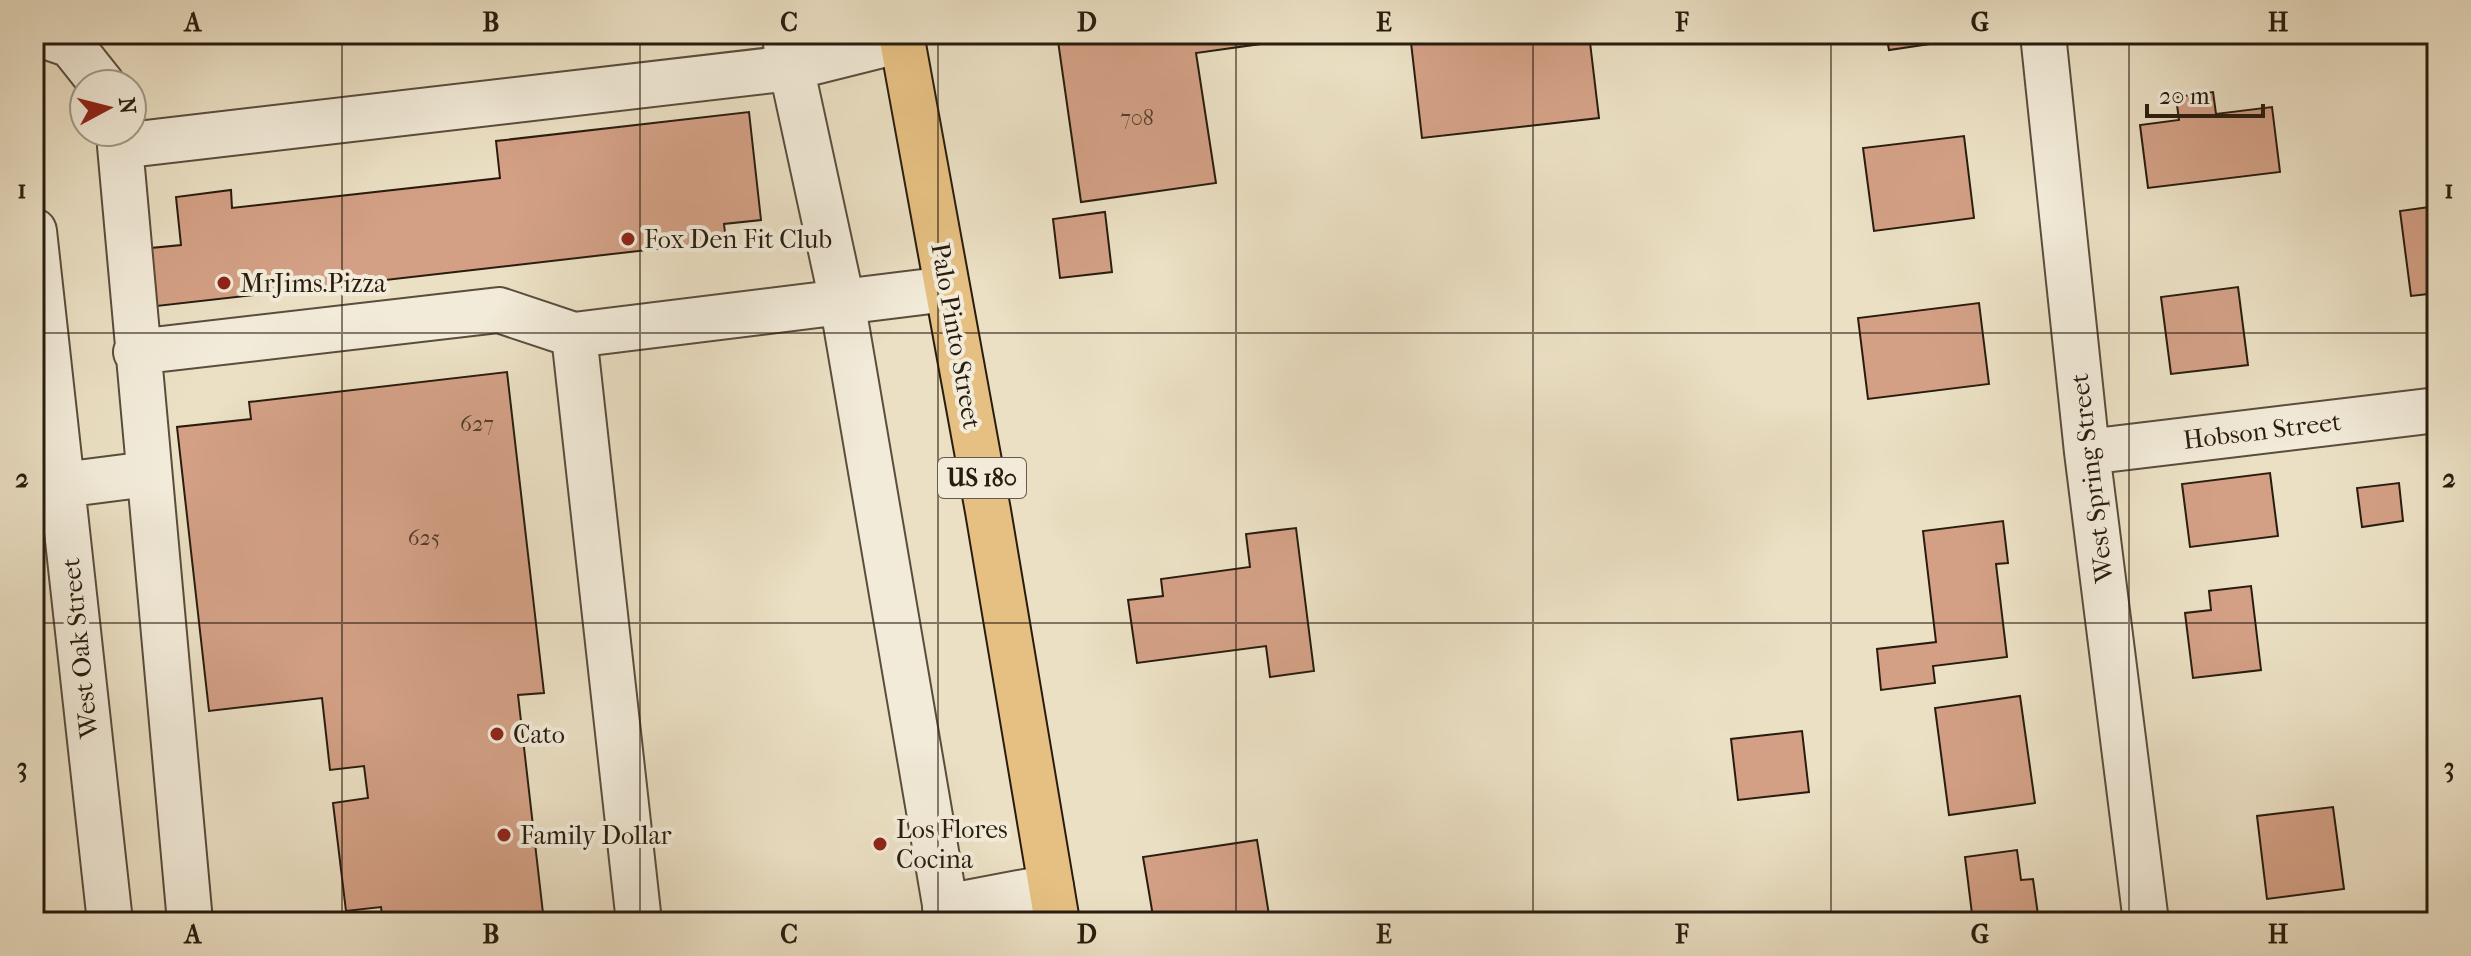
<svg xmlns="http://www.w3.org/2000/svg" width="2471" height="956" font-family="'IM FELL French Canon',serif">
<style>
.building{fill:#d3a085;stroke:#291c0f;stroke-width:2}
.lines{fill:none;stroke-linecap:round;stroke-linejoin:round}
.minor-casing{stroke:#5a4d3c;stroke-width:48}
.major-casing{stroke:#291c0f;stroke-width:48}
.minor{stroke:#f2ebd9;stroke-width:44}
.major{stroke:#e6c082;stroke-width:44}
.grid{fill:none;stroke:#291c0f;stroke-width:2;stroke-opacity:0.55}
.poi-dot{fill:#8f2418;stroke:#f2ebd9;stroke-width:3}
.labels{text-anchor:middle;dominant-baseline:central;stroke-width:8;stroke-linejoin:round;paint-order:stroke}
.number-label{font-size:22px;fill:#543d2c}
.shield{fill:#f2ebd9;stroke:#655a4c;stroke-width:2}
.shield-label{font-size:24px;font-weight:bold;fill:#291c0f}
.poi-label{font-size:26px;fill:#291c0f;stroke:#f2ebd9;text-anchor:start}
.street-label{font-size:26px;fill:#291c0f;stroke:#f2ebd9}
.neatline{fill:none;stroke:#291c0f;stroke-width:3}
.grid-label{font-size:26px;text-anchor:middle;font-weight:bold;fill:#291c0f}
</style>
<rect width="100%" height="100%" fill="#ebe0c4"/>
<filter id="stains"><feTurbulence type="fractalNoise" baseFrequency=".0025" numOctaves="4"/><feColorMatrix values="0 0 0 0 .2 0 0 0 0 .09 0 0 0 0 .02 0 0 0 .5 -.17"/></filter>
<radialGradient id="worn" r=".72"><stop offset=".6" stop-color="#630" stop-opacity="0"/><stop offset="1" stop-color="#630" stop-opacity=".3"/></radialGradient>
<path class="building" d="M1057,34h247l-15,2v4l-93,13 20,130 -135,19z
M1410,34h179l10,84 -177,20z
M1886,34h49l2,9 -48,7z
M2213,92l3,22 56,-7 8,65 -132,16 -8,-63 39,-5 -3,-23z
M749,112l12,108 -37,4 2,17 -569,65 -6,-58 30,-3 -5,-48 55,-7 1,18 268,-30 -4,-37z
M1964,136l10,82 -100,13 -11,-83z
M2437,206v87l-26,3 -11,-85z
M1105,212l7,60 -52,6 -7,-59z
M2238,287l10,78 -77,9 -10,-77z
M1979,303l10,81 -121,15 -10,-81z
M507,372l37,321 -26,2 26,227h-161l-2,-15 -35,4 -13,-108 35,-5 -4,-32 -34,4 -8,-72 -113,13 -32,-284 74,-8 -2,-17z
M2270,473l8,63 -88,11 -8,-63z
M2399,483l4,38 -41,6 -5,-39z
M2003,521l5,42 -12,1 11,93 -74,9 2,17 -54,7 -4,-41 59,-7 -13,-111z
M1296,528l18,143 -44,6 -4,-31 -129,17 -9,-63 35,-4 -2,-17 89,-12 -4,-33z
M2251,586l10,84 -68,8 -8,-65 26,-3 -2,-19z
M2020,696l15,107 -86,12 -14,-107z
M1802,731l7,61 -71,8 -7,-61z
M2333,807l11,82 -77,10 -10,-83z
M1257,840l12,75 -48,7h-67l-11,-65z
M2017,850l4,30 12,-1 6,43h-66l-8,-65z"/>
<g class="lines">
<defs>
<path id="minor" d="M39,34l32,11 31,39
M784,34l58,267 106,621
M2043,34l44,418 59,470
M34,231l76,691
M574,335l65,587
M136,352l363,-42 75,25 373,-46
M2087,452l350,-42
M62,485l86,-11
M945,907l106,-20
M190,922l-70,-776 670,-78 112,-28"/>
<path id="major" d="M901,34l87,477 69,411"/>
</defs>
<use href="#minor" class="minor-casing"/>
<use href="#major" class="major-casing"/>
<use href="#minor" class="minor"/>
<use href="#major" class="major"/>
</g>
<path class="grid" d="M342,34v888M640,34v888M938,34v888M1236,34v888M1533,34v888M1831,34v888M2129,34v888M34,333h2403M34,623h2403"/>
<g class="poi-dot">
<circle cx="628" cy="239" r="8"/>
<circle cx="224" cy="283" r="8"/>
<circle cx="497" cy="734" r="8"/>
<circle cx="504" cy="835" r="8"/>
<circle cx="880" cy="844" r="8"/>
</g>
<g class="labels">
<g class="number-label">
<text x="1137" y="118">708</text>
<text x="477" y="424">627</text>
<text x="424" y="538">625</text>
</g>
<rect class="shield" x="938" y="458" width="88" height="40" rx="6"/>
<g class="shield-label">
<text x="982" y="478">US 180</text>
</g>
<g class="poi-label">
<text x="644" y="239">Fox Den Fit Club</text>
<text x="240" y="283">MrJims.Pizza</text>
<text x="513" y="734">Cato</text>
<text x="896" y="829">Los Flores<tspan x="896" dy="30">Cocina</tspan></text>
<text x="520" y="835">Family Dollar</text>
</g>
<g class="street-label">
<text transform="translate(956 336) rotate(80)">Palo Pinto Street</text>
<text transform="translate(2262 431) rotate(-7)">Hobson Street</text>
<text transform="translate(2092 478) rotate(-97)">West Spring Street</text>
<text transform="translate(80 648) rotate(-96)">West Oak Street</text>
</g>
</g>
<rect width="2471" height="956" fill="none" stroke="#ebe0c4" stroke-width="88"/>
<g transform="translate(108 108) rotate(83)"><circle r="38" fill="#f2ebd9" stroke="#a29888" stroke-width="2"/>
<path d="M0-6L14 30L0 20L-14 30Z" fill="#8f2418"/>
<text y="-12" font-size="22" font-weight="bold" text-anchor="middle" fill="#291c0f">N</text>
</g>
<path d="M2147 104v12h116v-12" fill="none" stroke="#291c0f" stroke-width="4"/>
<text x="2159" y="104" font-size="24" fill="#291c0f" stroke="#f2ebd9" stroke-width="6" paint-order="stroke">20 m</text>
<rect x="44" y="44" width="2383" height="868" class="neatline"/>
<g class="grid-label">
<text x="193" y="31">A</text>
<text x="491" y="31">B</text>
<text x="789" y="31">C</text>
<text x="1087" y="31">D</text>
<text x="1384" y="31">E</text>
<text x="1682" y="31">F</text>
<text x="1980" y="31">G</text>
<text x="2278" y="31">H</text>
<text x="22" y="198">1</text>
<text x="2449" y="198">1</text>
<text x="22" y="487">2</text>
<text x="2449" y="487">2</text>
<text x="22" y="776">3</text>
<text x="2449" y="776">3</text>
<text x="193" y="943">A</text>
<text x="491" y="943">B</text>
<text x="789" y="943">C</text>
<text x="1087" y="943">D</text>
<text x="1384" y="943">E</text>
<text x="1682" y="943">F</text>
<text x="1980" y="943">G</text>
<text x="2278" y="943">H</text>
</g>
<rect width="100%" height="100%" filter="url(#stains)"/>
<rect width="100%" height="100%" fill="url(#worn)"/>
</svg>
